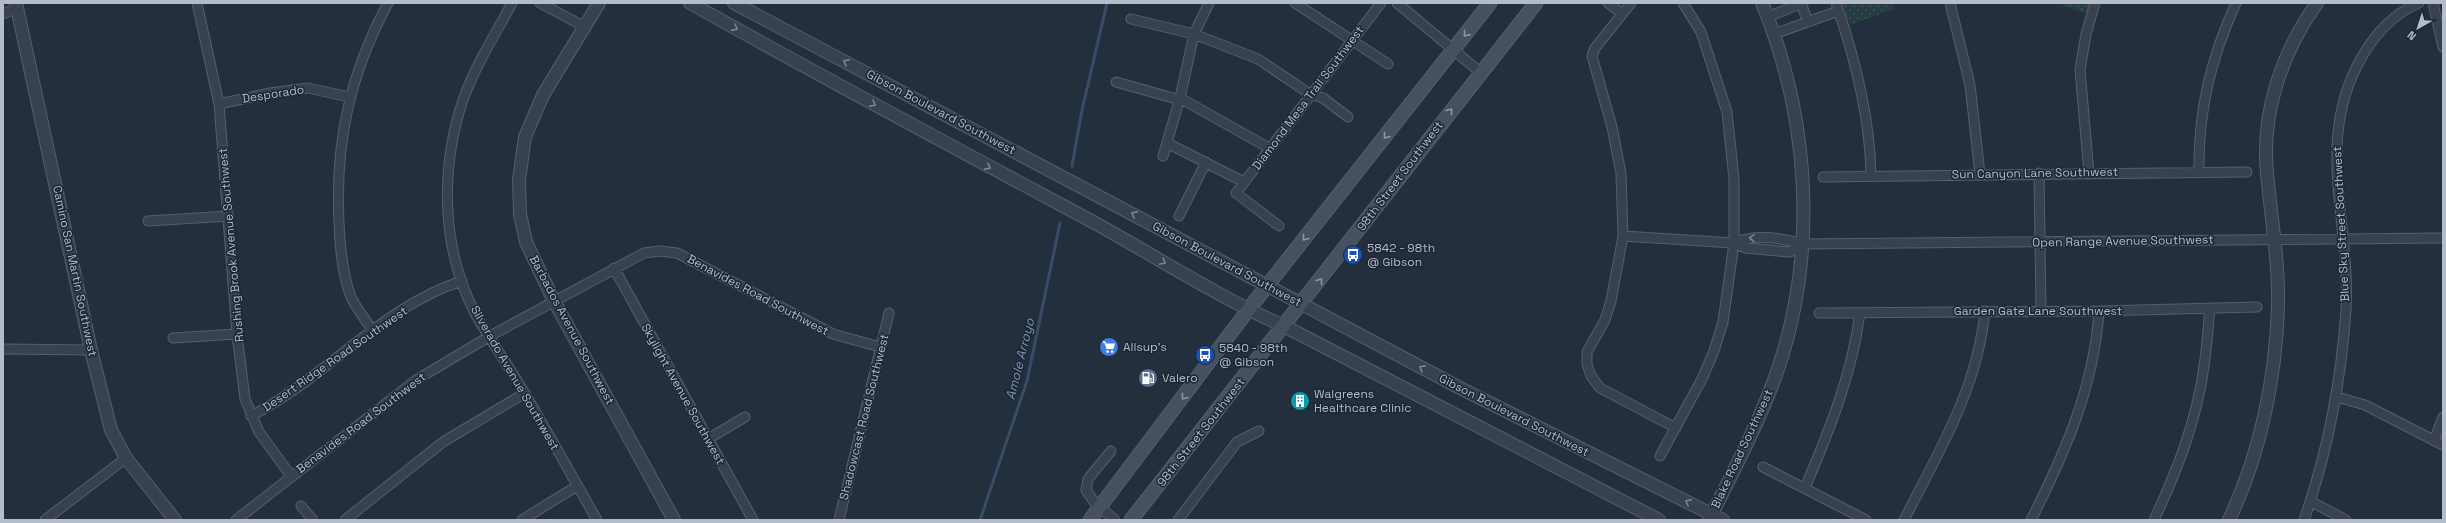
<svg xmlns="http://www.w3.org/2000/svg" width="2446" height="523" font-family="'Space Grotesk',sans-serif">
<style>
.park{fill:url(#park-dots)}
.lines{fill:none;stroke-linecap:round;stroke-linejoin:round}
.stream{stroke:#394c67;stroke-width:3}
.minor-casing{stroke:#565f6c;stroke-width:11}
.tertiary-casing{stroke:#565f6c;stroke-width:14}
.secondary-casing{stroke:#565f6c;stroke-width:15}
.minor{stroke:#38414e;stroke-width:9}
.tertiary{stroke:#38414e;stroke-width:12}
.secondary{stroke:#465061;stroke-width:13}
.oneway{stroke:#7c8592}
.oneway2{stroke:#8e96a5}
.labels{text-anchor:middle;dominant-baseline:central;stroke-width:3;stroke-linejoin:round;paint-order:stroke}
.street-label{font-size:12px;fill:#b4bcc9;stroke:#1d2633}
.poi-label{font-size:12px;fill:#b4bcc9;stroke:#1d2633;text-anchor:start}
.water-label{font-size:13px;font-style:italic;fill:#7c92b1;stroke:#1d2633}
</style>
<defs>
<pattern id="park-dots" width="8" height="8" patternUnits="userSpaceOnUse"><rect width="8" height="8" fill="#263c3f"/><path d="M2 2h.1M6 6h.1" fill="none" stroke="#435659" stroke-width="1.8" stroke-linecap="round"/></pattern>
</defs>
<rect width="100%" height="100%" fill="#242f3e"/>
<path class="park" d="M1841,3h51l2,6 -44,16z
M2056,3h35l-3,11z"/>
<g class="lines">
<path class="stream" d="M1072,166l10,-56 25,-107
M980,520l47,-139 33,-158"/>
<defs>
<path id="minor" d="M197,3l22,101 18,230 8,65 14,33 32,44
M512,3c-17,32 -37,63 -49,97 -23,69 -22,149 13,215 15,27 34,52 49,79 25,42 48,84 72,126
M540,3l45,24
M1295,3l93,61
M1397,3l83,69
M1608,3l13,10
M1631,3l-36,45 -3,8 20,71 9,46 2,63 -12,65 -6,19 -18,32v12l4,12 9,12 76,40
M1801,3l7,19
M1836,3c19,55 34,114 35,172
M1950,3l20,82 10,89
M2433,3l10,44
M3,14l14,-6
M1768,17l34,-14
M1131,19l63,15 64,25 52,35 13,4 25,19
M1774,34l64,-23
M1116,82l64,18
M1180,98l89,50
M219,104l51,-11 38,-5 41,9
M1167,143l77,39
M1163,156l17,-58 14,-64 15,-31
M2199,172c-1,-61 12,-114 37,-169
M2039,173l2,138
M2089,173l-9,-103 6,-36 9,-31
M1823,177l424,-5
M1179,216l27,-54
M148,221l81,-5
M1279,226l-43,-33 145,-190
M1623,236l111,7 11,5 45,4 13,-8
M1734,243c20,-9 48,-5 69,1l640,-6
M614,268l139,252
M1819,313l280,-2 158,-4
M372,330c-6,-10 -16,-22 -21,-33 -9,-24 -11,-50 -12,-75 -4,-80 11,-148 49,-219
M173,338l64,-4
M3,349l88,1
M2337,397l28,8 78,40
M251,416c72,-36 133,-111 211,-135
M708,439l37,-22
M2434,441l9,-24
M1111,451l-23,28 -2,11 9,13 20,17
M1660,456l42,-77 12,-28 9,-29 11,-79v-64l-7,-67 -26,-80 -18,-29
M1763,467l103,53
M1805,488c24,-57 47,-113 55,-175
M2310,501l36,19
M301,506l12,14
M45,520l81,-62
M236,520l180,-140 74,-44 154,-83 16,-2 17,2 156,81 47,13
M345,520l98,-78 82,-49
M522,520l55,-34
M839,520l50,-207
M1178,520l59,-78 22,-11
M1904,520c35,-69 73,-130 81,-209
M2031,520c34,-67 63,-133 68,-209
M2154,520c23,-49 43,-100 50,-154 3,-19 4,-38 6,-58
M2304,520c24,-69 37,-137 42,-210 5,-90 -33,-171 17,-255 13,-22 32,-42 56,-52"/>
<path id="tertiary" d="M16,3l75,347 20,80 15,28 49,62
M599,3l-56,92 -18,42 -6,43 1,34 6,28 28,59 120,219
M690,3c134,75 269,147 403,219 64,35 125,75 191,104l375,194
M734,3l728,386 261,131
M1709,520c24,-48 50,-97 68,-148 41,-119 33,-253 -15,-369
M2229,520c31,-65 47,-142 49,-214 1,-45 -7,-88 -11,-133 -6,-60 15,-121 50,-170"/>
<path id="secondary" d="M1090,520l158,-210 242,-307
M1131,520l405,-517"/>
</defs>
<use href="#minor" class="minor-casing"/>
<use href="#tertiary" class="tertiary-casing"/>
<use href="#secondary" class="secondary-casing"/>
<use href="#minor" class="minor"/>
<use href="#tertiary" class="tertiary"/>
<use href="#secondary" class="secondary"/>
</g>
<defs><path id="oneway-chevron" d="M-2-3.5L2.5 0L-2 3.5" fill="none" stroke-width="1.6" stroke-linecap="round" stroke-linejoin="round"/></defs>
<g class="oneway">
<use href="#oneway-chevron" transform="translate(735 28) rotate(29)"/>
<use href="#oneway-chevron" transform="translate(846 62) rotate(-152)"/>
<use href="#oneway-chevron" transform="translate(873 104) rotate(29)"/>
<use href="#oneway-chevron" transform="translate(988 167) rotate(28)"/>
<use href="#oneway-chevron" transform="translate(1134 214) rotate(-152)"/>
<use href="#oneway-chevron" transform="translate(1752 238) rotate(-178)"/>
<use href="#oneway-chevron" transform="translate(1163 262) rotate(30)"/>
<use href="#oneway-chevron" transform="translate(1422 368) rotate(-152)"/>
<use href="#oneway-chevron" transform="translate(1688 502) rotate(-153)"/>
</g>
<g class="oneway2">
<use href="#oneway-chevron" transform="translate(1466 34) rotate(129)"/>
<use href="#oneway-chevron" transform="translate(1450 111) rotate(-52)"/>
<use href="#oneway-chevron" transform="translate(1386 136) rotate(128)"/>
<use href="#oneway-chevron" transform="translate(1305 238) rotate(128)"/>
<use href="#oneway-chevron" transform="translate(1320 281) rotate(-53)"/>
<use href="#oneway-chevron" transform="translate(1184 397) rotate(127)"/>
</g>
<defs>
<symbol id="bus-disc" viewBox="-11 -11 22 22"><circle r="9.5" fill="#1a4fb4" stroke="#1d2633"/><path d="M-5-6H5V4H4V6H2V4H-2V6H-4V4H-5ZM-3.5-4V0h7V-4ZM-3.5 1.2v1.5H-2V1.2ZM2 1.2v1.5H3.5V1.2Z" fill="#fff"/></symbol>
<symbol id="supermarket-disc" viewBox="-11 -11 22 22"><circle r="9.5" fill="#3f7fe0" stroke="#1d2633"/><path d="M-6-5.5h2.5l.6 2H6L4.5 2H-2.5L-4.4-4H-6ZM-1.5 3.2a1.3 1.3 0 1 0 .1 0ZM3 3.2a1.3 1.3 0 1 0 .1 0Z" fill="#fff"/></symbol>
<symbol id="fuel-disc" viewBox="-11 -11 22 22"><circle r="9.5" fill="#5c6f8a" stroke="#1d2633"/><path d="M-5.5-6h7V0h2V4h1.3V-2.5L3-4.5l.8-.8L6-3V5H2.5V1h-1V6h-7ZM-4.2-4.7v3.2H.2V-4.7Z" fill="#fff"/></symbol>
<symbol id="building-disc" viewBox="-11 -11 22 22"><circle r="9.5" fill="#0f9aa8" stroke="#1d2633"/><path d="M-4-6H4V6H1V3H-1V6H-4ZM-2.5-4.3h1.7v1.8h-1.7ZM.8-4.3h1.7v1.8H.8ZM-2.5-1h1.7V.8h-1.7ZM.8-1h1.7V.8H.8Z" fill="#fff"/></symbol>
</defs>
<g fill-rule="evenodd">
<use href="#bus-disc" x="1342" y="244" width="22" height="22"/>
<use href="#supermarket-disc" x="1098" y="336" width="22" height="22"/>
<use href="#bus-disc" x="1194" y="344" width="22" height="22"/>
<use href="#fuel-disc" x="1137" y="367" width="22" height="22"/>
<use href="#building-disc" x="1289" y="390" width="22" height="22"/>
</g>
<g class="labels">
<g class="street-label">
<text transform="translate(273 94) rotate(-9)">Desporado</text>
<text transform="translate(1308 98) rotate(-53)">Diamond Mesa Trail Southwest</text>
<text transform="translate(941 112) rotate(28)">Gibson Boulevard Southwest</text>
<text transform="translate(2035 173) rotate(-1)">Sun Canyon Lane Southwest</text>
<text transform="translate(1400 176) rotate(-53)">98th Street Southwest</text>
<text transform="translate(2341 224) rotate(-93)">Blue Sky Street Southwest</text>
<text transform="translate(2123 241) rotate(-1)">Open Range Avenue Southwest</text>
<text transform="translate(231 245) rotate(-95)">Rushing Brook Avenue Southwest</text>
<text transform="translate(1227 264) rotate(28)">Gibson Boulevard Southwest</text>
<text transform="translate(75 271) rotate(78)">Camino San Martin Southwest</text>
<text transform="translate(758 295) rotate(28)">Benavides Road Southwest</text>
<text x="2038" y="311">Garden Gate Lane Southwest</text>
<text transform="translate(572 330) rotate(62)">Barbados Avenue Southwest</text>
<text transform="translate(335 359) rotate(-35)">Desert Ridge Road Southwest</text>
<text transform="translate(515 378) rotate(60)">Silverado Avenue Southwest</text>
<text transform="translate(683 394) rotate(61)">Skylight Avenue Southwest</text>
<text transform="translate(1514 415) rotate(27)">Gibson Boulevard Southwest</text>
<text transform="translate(864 417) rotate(-76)">Shadowcast Road Southwest</text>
<text transform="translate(361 423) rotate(-37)">Benavides Road Southwest</text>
<text transform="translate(1201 432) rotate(-52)">98th Street Southwest</text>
<text transform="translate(1742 449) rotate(-65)">Blake Road Southwest</text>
</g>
<g class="poi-label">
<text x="1367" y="248">5842 - 98th<tspan x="1367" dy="14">@ Gibson</tspan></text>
<text x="1123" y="347">Allsup's</text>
<text x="1219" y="348">5840 - 98th<tspan x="1219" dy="14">@ Gibson</tspan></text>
<text x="1162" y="378">Valero</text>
<text x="1314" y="394">Walgreens<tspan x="1314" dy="14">Healthcare Clinic</tspan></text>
</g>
<g class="water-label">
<text transform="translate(1020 359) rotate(-76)">Amole Arroyo</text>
</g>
</g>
<rect width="2446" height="523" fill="none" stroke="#b4bcc9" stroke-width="8"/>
<g transform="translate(2418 28) rotate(219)" stroke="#1d2633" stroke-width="3" paint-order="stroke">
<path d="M0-3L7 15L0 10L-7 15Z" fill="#b4bcc9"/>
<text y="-6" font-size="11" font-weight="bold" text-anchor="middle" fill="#b4bcc9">N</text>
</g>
</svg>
